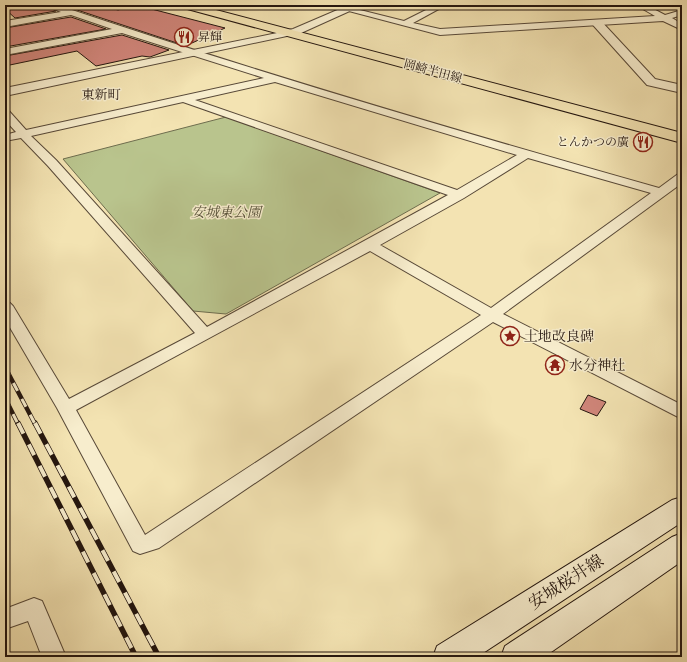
<svg xmlns="http://www.w3.org/2000/svg" width="687" height="662" font-family="Alegreya,'Noto Serif JP',serif">
<style>
.green{fill:#b9c48d;stroke:#6e6d4e}
.building{fill:#d1867b;stroke:#24160f}
.lines{fill:none;stroke-linecap:round;stroke-linejoin:round}
.minor-casing{stroke:#584938;stroke-width:2}
.tertiary-casing{stroke:#584938;stroke-width:2}
.secondary-casing{stroke:#24160f;stroke-width:2}
.primary-casing{stroke:#24160f;stroke-width:2}
.minor{fill:#f7edcd;fill-rule:evenodd}
.tertiary{fill:#f7edcd;fill-rule:evenodd}
.secondary{fill:#f7edcd;fill-rule:evenodd}
.primary{fill:#f3e3b2;fill-rule:evenodd}
.rail-far1-casing{stroke:#24160f;stroke-width:4.5}
.rail-casing{stroke:#24160f;stroke-width:5.5}
.rail-far1{stroke:#f7edcd;stroke-width:3;stroke-dasharray:9;stroke-linecap:butt}
.rail{stroke:#f7edcd;stroke-width:4;stroke-dasharray:12;stroke-linecap:butt}
.labels{text-anchor:middle;dominant-baseline:central;stroke-width:3;stroke-linejoin:round;paint-order:stroke}
.far-poi-label{font-size:12px;fill:#24160f;stroke:#f7edcd;text-anchor:start}
.far-street-label{font-size:12px;fill:#24160f;stroke:#f7edcd}
.far-quarter-label{font-size:13px;fill:#24160f;stroke:#f7edcd}
.park-label{font-size:14px;font-style:italic;fill:#58533b;stroke:#f7edcd}
.poi-label{font-size:14px;fill:#24160f;stroke:#f7edcd;text-anchor:start}
.near-street-label{font-size:17px;fill:#24160f;stroke:#f7edcd}
</style>
<rect width="100%" height="100%" fill="#f3e3b2"/>
<filter id="stains"><feTurbulence type="fractalNoise" baseFrequency=".005" numOctaves="4"/><feColorMatrix values="0 0 0 0 .2 0 0 0 0 .09 0 0 0 0 .02 0 0 0 .5 -.17"/></filter>
<radialGradient id="worn" r=".72"><stop offset=".6" stop-color="#630" stop-opacity="0"/><stop offset="1" stop-color="#630" stop-opacity=".3"/></radialGradient>
<path class="green" d="M226,117l214,76 -214,121 -33,-3 -130,-152z"/>
<path class="building" d="M5,5h39l12,6 -41,7 -10,-9z
M62,5h38l18,5 18,-5 89,23 -33,15 -4,-1 -5,3z
M71,17l35,12 -101,18v-19z
M122,35l47,15 -19,7 -8,-1 -46,10 -19,-15 -72,15v-10z
M588,395l18,7 -9,14 -17,-7z"/>
<g class="lines">
<defs>
<path id="minor" d="M45,5h12c199,67 400,126 602,183l19,-14 4,-1v10l-179,131 179,91v14l-189,-97 -334,226 -19,6 -7,-3 -76,-143 -52,-89v-18l5,2 3,3 56,93 126,-66 -147,-167 -27,-28 -16,3v-6l11,-3 -11,-12v-10l4,1 17,19 238,-52 -142,-45 -117,22v-6l107,-20 -41,-14 -66,12v-6l56,-9zM275,82l242,73 -60,35 -262,-90zM183,102l265,93 -241,132 -151,-167 -25,-24zM528,158l123,35 -160,115 -111,-63 84,-47zM370,251l111,64 -336,220 -69,-125z
M326,5h14l64,16 32,-16h10l-33,18 27,6 215,-13 -19,-11h10l19,10 17,-5v5l-10,3 10,6v6l-19,-9 -223,14z
M34,598l8,3 24,56h-24l-14,-36 -23,8v-20z"/>
<path id="tertiary" d="M349,5h14l-62,28 -296,63v-8l272,-55 16,-4z
M597,20l4,1 54,58 27,6v8l-35,-8 -54,-60 -1,-2z"/>
<path id="secondary" d="M682,497v25l-205,135h-44l4,-11 235,-146z
M682,533v28l-138,96h-43l4,-11 167,-109z"/>
<path id="primary" d="M178,5h19l485,128v10l-502,-136z"/>
</defs>
<use href="#minor" class="minor-casing"/>
<use href="#tertiary" class="tertiary-casing"/>
<use href="#secondary" class="secondary-casing"/>
<use href="#primary" class="primary-casing"/>
<use href="#minor" class="minor"/>
<use href="#tertiary" class="tertiary"/>
<use href="#secondary" class="secondary"/>
<use href="#primary" class="primary"/>
<defs>
<path id="rail-far1" d="M5,367l30,57
M5,398l13,26"/>
<path id="rail" d="M18,423l118,234
M35,423l124,234"/>
</defs>
<use href="#rail-far1" class="rail-far1-casing"/>
<use href="#rail" class="rail-casing"/>
<use href="#rail-far1" class="rail-far1"/>
<use href="#rail" class="rail"/>
</g>
<defs>
<symbol id="restaurant-ring" viewBox="-11 -11 22 22"><circle r="9.5" fill="#f7edcd" stroke="#8f2418" stroke-width="1.5"/><path d="M-5-6h1v4h1v-4h1v4h1v-4h1v5L-1.5 .5V6h-2V.5L-5-1ZM5-6V6H3V1.5H1.5Q1.5-4 5-6Z" fill="#8f2418"/></symbol>
<symbol id="sight-ring" viewBox="-11 -11 22 22"><circle r="9.5" fill="#f7edcd" stroke="#8f2418" stroke-width="1.5"/><path d="M0-6L1.8-2.2L6-1.7L2.9 1.2L3.7 5.4L0 3.3L-3.7 5.4L-2.9 1.2L-6-1.7L-1.8-2.2Z" fill="#8f2418"/></symbol>
<symbol id="temple-ring" viewBox="-11 -11 22 22"><circle r="9.5" fill="#f7edcd" stroke="#8f2418" stroke-width="1.5"/><path d="M0-6L5-2H3V0L6.5 2.5H4V6H1.5V3h-3V6H-4V2.5H-6.5L-3 0V-2H-5Z" fill="#8f2418"/></symbol>
</defs>
<g fill-rule="evenodd">
<use href="#restaurant-ring" x="173" y="26" width="22" height="22"/>
<use href="#restaurant-ring" x="632" y="131" width="22" height="22"/>
<use href="#sight-ring" x="499" y="325" width="22" height="22"/>
<use href="#temple-ring" x="544" y="354" width="22" height="22"/>
</g>
<g class="labels">
<g class="far-poi-label">
<text x="198" y="37">昇輝</text>
<text x="629" y="142" text-anchor="end">とんかつの廣</text>
</g>
<g class="far-street-label">
<text transform="translate(433 71) rotate(15)">岡崎半田線</text>
</g>
<g class="far-quarter-label">
<text x="101" y="94">東新町</text>
</g>
<g class="park-label">
<text x="226" y="212">安城東公園</text>
</g>
<g class="poi-label">
<text x="524" y="336">土地改良碑</text>
<text x="569" y="365">水分神社</text>
</g>
<g class="near-street-label">
<text transform="translate(566 582) rotate(-33)">安城桜井線</text>
</g>
</g>
<rect width="687" height="662" fill="none" stroke="#f3e3b2" stroke-width="20"/>
<rect x="6" y="6" width="675" height="650" fill="none" stroke="#24160f" stroke-width="2"/>
<rect x="10" y="10" width="667" height="642" fill="none" stroke="#24160f"/>
<rect width="100%" height="100%" filter="url(#stains)"/>
<rect width="100%" height="100%" fill="url(#worn)"/>
</svg>
